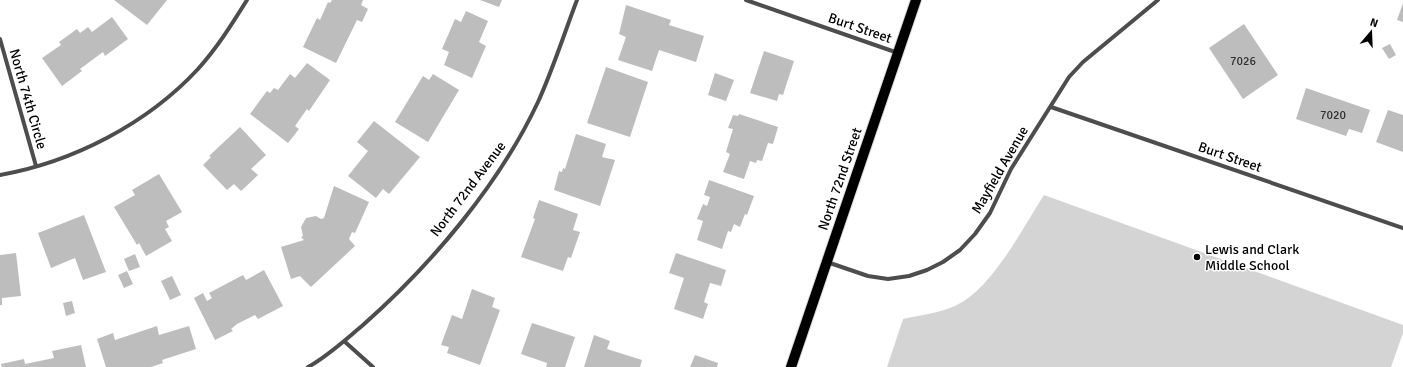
<svg xmlns="http://www.w3.org/2000/svg" width="1403" height="367" font-family="Signika,sans-serif">
<style>
.green{fill:#d4d4d4}
.building{fill:#bdbdbd}
.lines{fill:none;stroke-linecap:round;stroke-linejoin:round}
.primary-casing{stroke:#dbdbdb;stroke-width:12}
.street{stroke:#4d4d4d;stroke-width:4}
.primary{stroke:#000;stroke-width:10}
.poi-dot{fill:#000;stroke:#fff;stroke-width:1.5}
.labels{text-anchor:middle;dominant-baseline:central;stroke-width:3;stroke-linejoin:round;paint-order:stroke}
.number-label{font-size:12px;fill:#2f2f2f}
.street-label{font-size:14px;fill:#000;stroke:#fff}
.poi-label{font-size:14px;fill:#000;stroke:#fff;text-anchor:start}
</style>
<rect width="100%" height="100%" fill="#fff"/>
<path class="green" d="M1044,195l359,130v8l-12,34h-504l16,-48c18,-4 37,-6 54,-14 36,-18 65,-76 87,-110z"/>
<path class="building" d="M114,0h53l-20,25z
M332,0h31l-2,5 7,4 -6,13 -5,-2 -21,43 -33,-16 14,-29 3,2 8,-18 2,1z
M480,0h22l-3,7z
M1403,3v19l-6,-2z
M626,5l45,15 -2,5 35,11 -8,26 -37,-12 -7,21 -34,-11 8,-23 -7,-3z
M466,11l22,10 -9,21 7,4 -14,32 -28,-13 5,-13 -7,-3 13,-30 6,3z
M112,17l16,22 -23,17 -2,-4 -23,17 2,2 -20,15 -20,-28 19,-13 -2,-3 18,-13 3,4 8,-6 4,5z
M1244,24l34,51 -35,24 -34,-51z
M1390,44l6,11 -7,4 -7,-11z
M764,51l30,10 -11,34 -4,-1 -2,7 -27,-8z
M307,63l23,17 -21,31 -2,-2 -12,17 4,3 -11,14 -38,-29 17,-23 3,2 4,-5 4,2 12,-16 5,4z
M606,67l42,15 -18,55 -43,-14z
M715,73l19,7 -8,21 -18,-6z
M433,74l26,16 -31,52 -33,-20 28,-46 6,4z
M1306,88l64,22 -8,23 -13,-4 -3,7 -50,-17z
M1388,110l15,5v37l-27,-10z
M739,114l39,13 -5,17 -5,-1 -6,18 -5,-1 -1,3 -6,-2 -6,18 -21,-7 7,-18 -4,-2 7,-23 -5,-1 5,-13 5,1z
M374,121l46,36 -31,37 -6,-5 -7,9 -28,-22 20,-25 -11,-9z
M240,127l26,28 -15,14 7,6 -17,16 -7,-7 -7,6 -24,-25 8,-8 -2,-1z
M576,134l30,10 -4,13 13,3 -15,46 -46,-16 5,-19 3,1 1,-4 2,1z
M159,174l23,38 -16,9 3,6 -4,2 7,12 -26,15 -7,-13 -2,2 -23,-38 21,-12 -3,-5z
M709,180l45,16 -7,19 -2,-1 -5,13 -6,-3 -3,8 -3,-1 -6,18 -25,-9 6,-19 -6,-2 6,-15 4,2 3,-9 -6,-2z
M334,186l35,16 -14,31 -3,-1 -3,7 6,7 -44,41 -11,-11 -9,3 -10,-32 23,-7 -3,-3 2,-1 -2,-9 5,-9 10,-2 5,3 3,-1z
M539,200l39,14 -5,16 7,2 -9,26 -3,-1 -5,14 -42,-14 14,-38 -2,-1z
M84,215l22,57 -23,8 -8,-22 -24,10 -13,-35z
M16,253l5,43 -19,2v7h-2v-50z
M676,253l50,17 -5,16 -11,-3 -6,19 4,2 -5,15 -29,-10 10,-31 -15,-5z
M135,254l5,13 -11,4 -5,-12z
M264,270l19,36 -25,13 -3,-4 -18,9 -6,5 2,2 -18,9 -21,-42 9,-5 4,8 5,-3 -3,-5 34,-18 3,5z
M127,271l6,13 -9,4 -6,-13z
M172,276l9,19 -11,5 -9,-19z
M472,289l23,9 -3,9 8,3 -20,55 -33,-12 2,-6 -8,-2 11,-30 10,4z
M72,301l3,12 -9,3 -3,-13z
M532,323l43,14 -10,30h-19l1,-4 -26,-9z
M157,326l2,9 30,-9 7,23 -34,11 1,3 -12,4h-45l-9,-28 16,-6 2,7z
M594,335l16,6 -3,8 35,11 -2,7h-56z
M81,345l5,22h-84l-1,-3 23,-5 1,5 29,-6 -2,-7z
M695,355l23,8 -1,4h-27z"/>
<g class="lines">
<defs>
<path id="primary" d="M791,367l125,-367"/>
</defs>
<use href="#primary" class="primary-casing"/>
<path class="street" d="M746,0l152,53
M0,39l36,127
M1051,107l352,121
M0,175c73,-13 147,-51 198,-106 19,-21 34,-45 49,-69
M827,262l41,14 20,3 21,-3 18,-6 16,-8 17,-12 15,-16 15,-21 21,-44 58,-92 14,-15 75,-62
M344,341l29,26
M308,367c20,-11 37,-27 55,-42 68,-60 136,-140 175,-223 15,-33 26,-68 39,-102"/>
<use href="#primary" class="primary"/>
</g>
<circle class="poi-dot" cx="1197" cy="257" r="4"/>
<g class="labels">
<g class="number-label">
<text x="1243" y="61">7026</text>
<text x="1333" y="115">7020</text>
</g>
<g class="street-label">
<text transform="translate(860 28) rotate(19)">Burt Street</text>
<text transform="translate(28 99) rotate(74)">North 74th Circle</text>
<text transform="translate(1230 157) rotate(19)">Burt Street</text>
<text transform="translate(1000 170) rotate(-60)">Mayfield Avenue</text>
<text transform="translate(840 179) rotate(-71)">North 72nd Street</text>
<text transform="translate(468 189) rotate(-53)">North 72nd Avenue</text>
</g>
<g class="poi-label">
<text x="1205" y="249">Lewis and Clark<tspan x="1205" dy="16">Middle School</tspan></text>
</g>
</g>
<g transform="translate(1371 32) rotate(19)" stroke="#ffffff" stroke-width="3" paint-order="stroke">
<path d="M0-3L7 15L0 10L-7 15Z" fill="#000000"/>
<text y="-6" font-size="11" font-weight="bold" text-anchor="middle" fill="#000000">N</text>
</g>
</svg>
